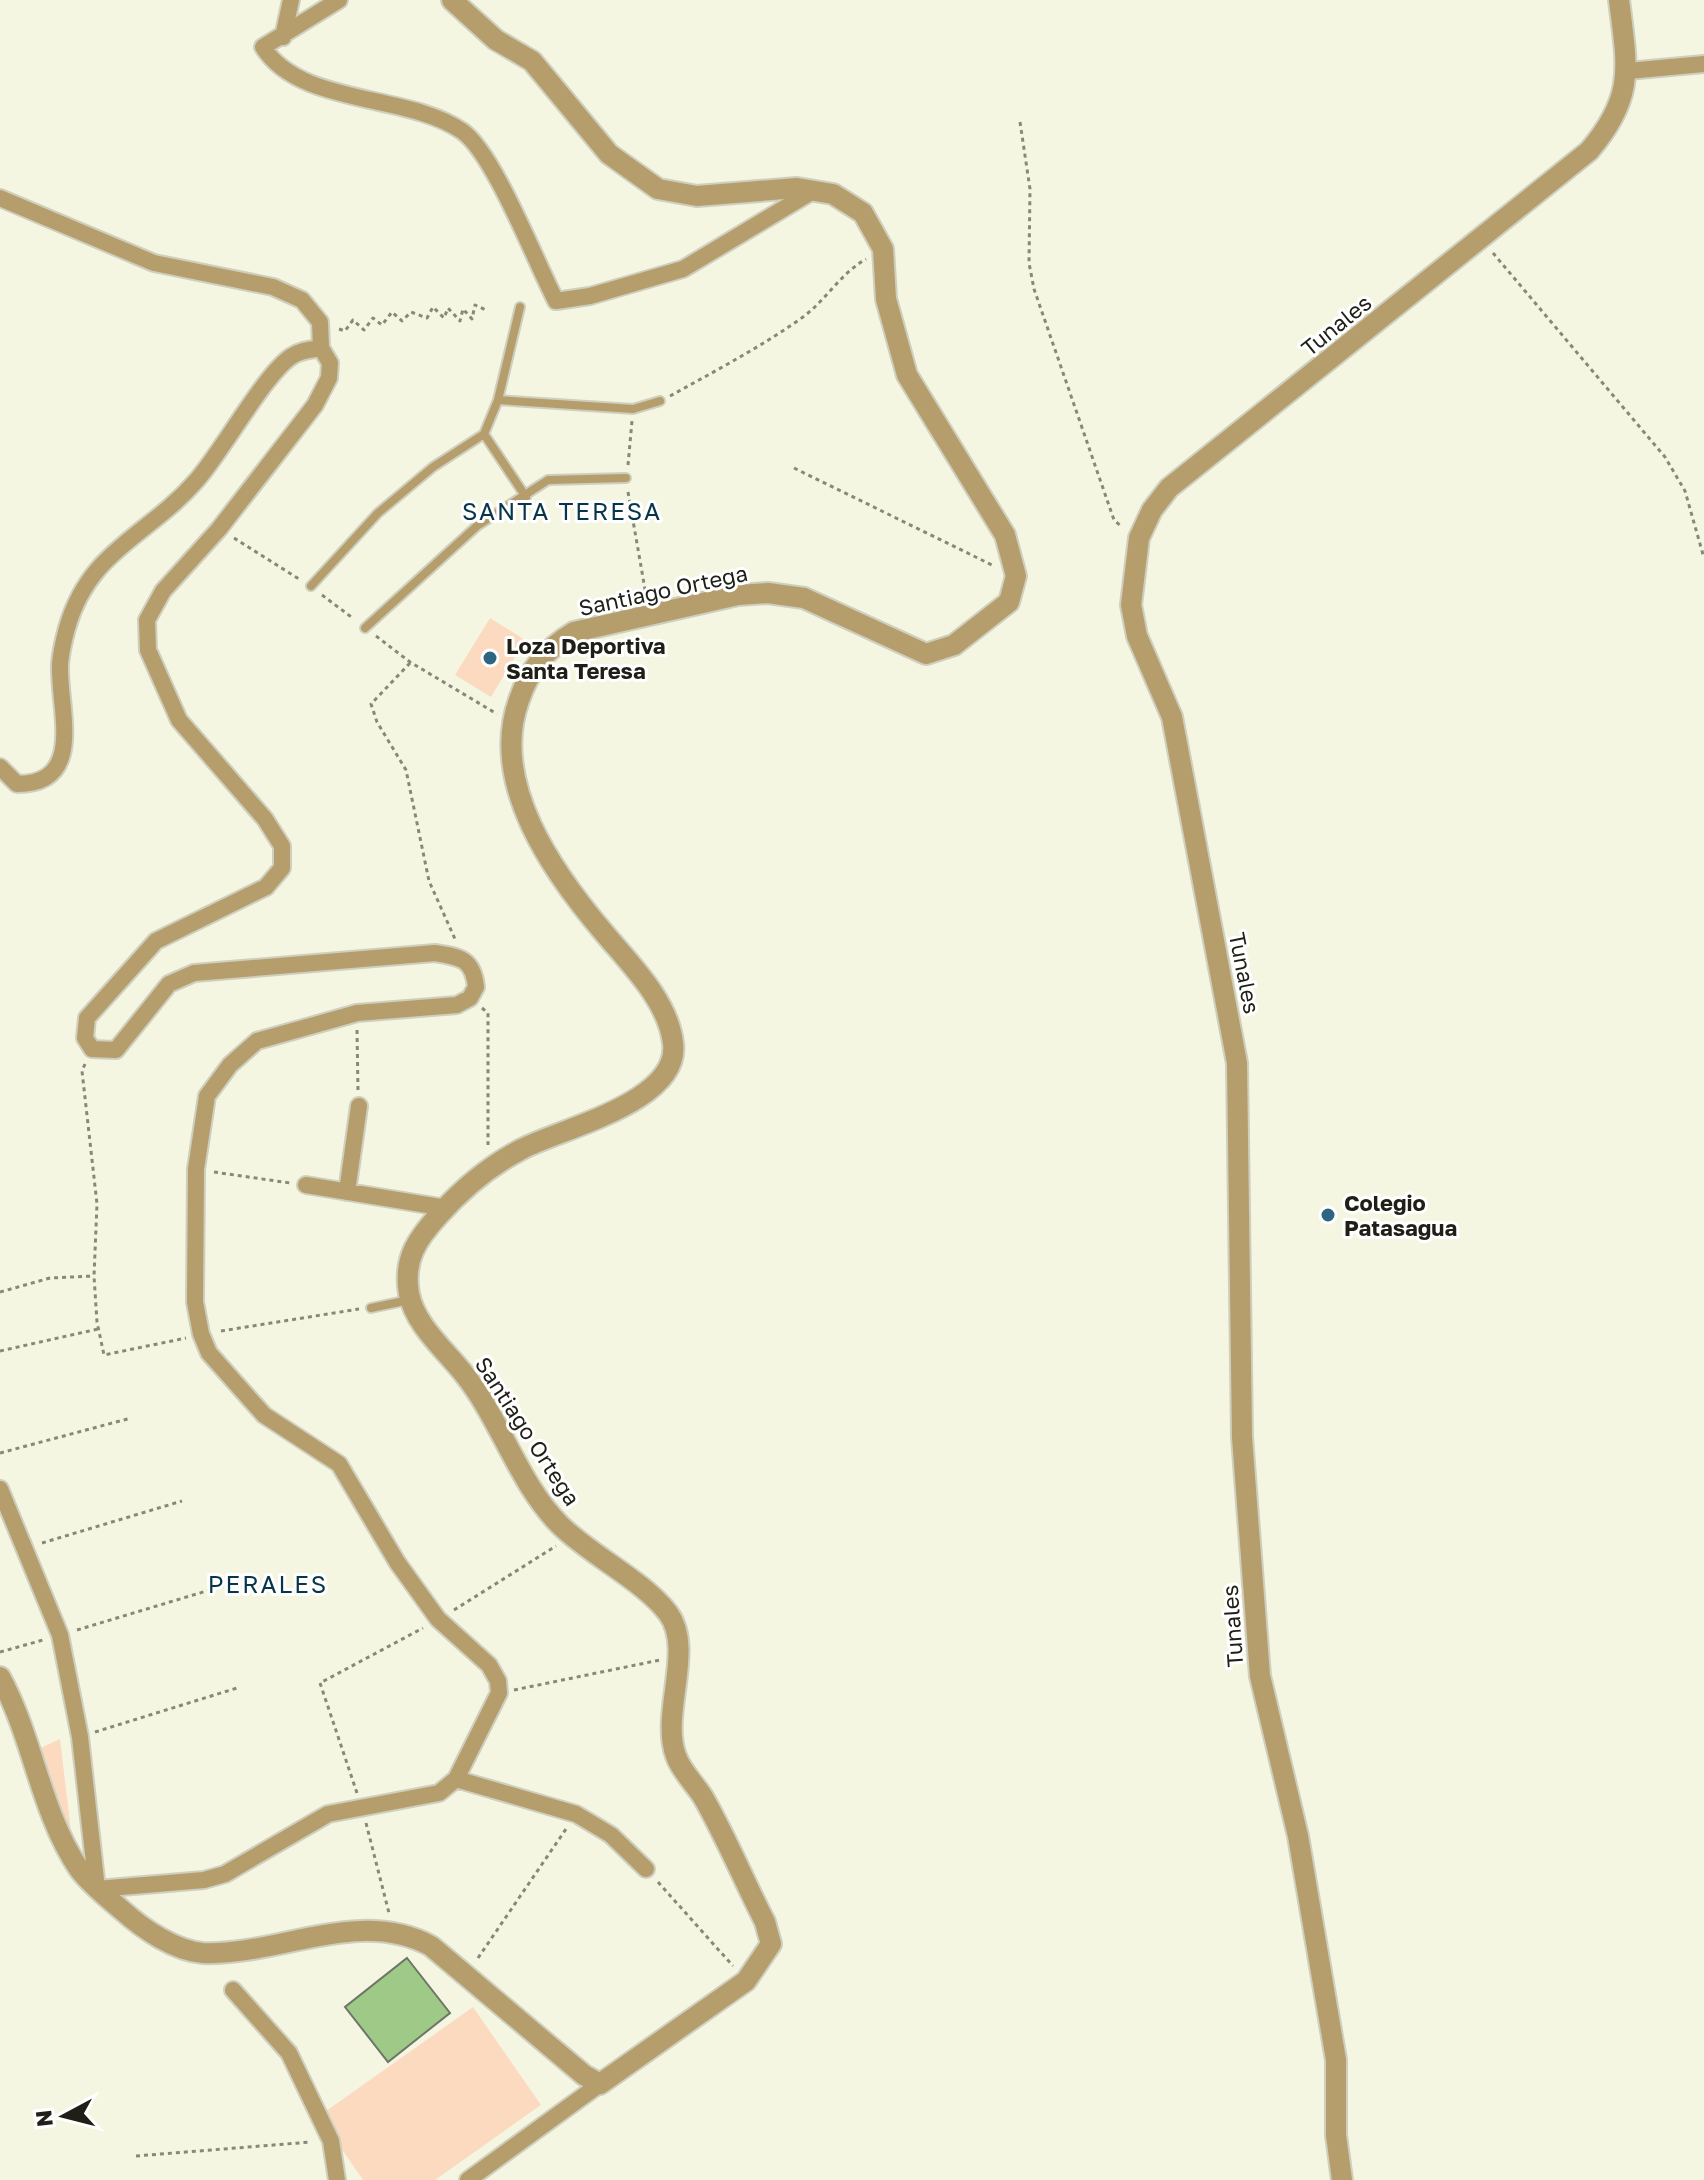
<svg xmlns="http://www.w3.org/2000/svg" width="1704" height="2180" font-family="'Golos Text',sans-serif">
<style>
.green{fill:#fcdac0}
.building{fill:#9ec986;stroke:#6d7667;stroke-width:2}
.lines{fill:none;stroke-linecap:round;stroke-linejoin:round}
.service-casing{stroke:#cecfbe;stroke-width:12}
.minor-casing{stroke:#cecfbe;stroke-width:20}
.tertiary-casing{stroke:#cecfbe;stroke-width:24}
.path{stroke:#87887a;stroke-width:3;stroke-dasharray:4 4;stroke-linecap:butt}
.service{stroke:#b69d6c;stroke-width:8}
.minor{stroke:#b69d6c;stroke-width:16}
.tertiary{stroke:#b69d6c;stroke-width:20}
.poi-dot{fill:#306581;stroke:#fff;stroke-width:3}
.labels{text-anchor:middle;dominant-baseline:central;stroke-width:6;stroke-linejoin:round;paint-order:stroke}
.street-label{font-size:22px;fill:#1f1f18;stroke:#fff}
.poi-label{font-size:22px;font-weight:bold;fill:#1f1f18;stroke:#fff;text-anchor:start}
.neighbourhood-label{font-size:24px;letter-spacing:2px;fill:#07354a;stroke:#fff}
</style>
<rect width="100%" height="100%" fill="#f5f6e2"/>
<path class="green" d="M490,618l35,22 -34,57 -36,-22z
M60,1739l11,92 -33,-82z
M473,2007l68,98 -106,75h-72l-44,-64z"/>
<path class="building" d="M407,1958l43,55 -62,49 -43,-55z"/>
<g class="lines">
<defs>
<path id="service" d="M498,400l135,9 27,-8
M484,434l42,63
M311,586l67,-73 55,-46 51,-33 14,-34 22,-93
M365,628l112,-102 71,-46 78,-2
M371,1308l38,-8"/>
<path id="minor" d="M339,0l-76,47c37,59 144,46 199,84 32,22 74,132 94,170l34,-5 93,-27 130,-78
M283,37l8,-37
M1628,71l76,-7
M0,198l154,65 119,24 29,13 18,22 1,26
M0,767l17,17c70,0 41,-76 43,-120 1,-12 4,-25 7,-36 22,-78 81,-92 129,-147 26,-29 69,-108 96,-125 8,-6 19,-6 29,-8l9,15 -1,15 -14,27 -96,124 -56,62 -16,29 1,30 31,70 86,99 17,27v22l-16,19 -110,54 -69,77 -2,20 7,11 24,1 53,-66 25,-11 241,-20c26,4 38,6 41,34l-6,11 -13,7 -100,8 -100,28 -27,24 -23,31 -11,73 -1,133 6,32 8,19 55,62 75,49 58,98 41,57 51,46 9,16 1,12 -43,86 -17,14 -111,21 -103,60 -21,6 -107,9 -17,-152 -20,-102 -60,-146
M306,1185l140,23
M347,1192l12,-86
M456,1779l120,35 35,21 35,34
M233,1990l56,63 42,88 6,39
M468,2180l132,-96"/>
<path id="tertiary" d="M0,1677c33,60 40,134 79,192 12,16 29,29 44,42 20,18 52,40 80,42 76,3 155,-46 228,-7l153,129 16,9 146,-103 25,-37 -6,-22c-21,-41 -39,-85 -62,-125 -8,-13 -22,-26 -27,-41 -16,-42 19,-107 -8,-143 -24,-32 -78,-58 -108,-88 -42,-42 -59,-105 -96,-151 -19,-24 -49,-49 -55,-80 -6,-35 8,-55 30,-79 24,-27 52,-50 83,-66 40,-21 159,-47 151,-106 -5,-42 -42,-78 -68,-109 -52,-61 -116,-151 -86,-234 10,-30 27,-51 55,-68l164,-37 30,-2 36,5 122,56 28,-9 55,-43 7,-26 -11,-41 -98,-160 -21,-76 -3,-50 -20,-36 -30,-19 -36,-6 -100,8 -39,-7 -49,-35 -77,-93 -36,-21 -44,-40
M1342,2180l-6,-45v-75l-38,-224 -38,-160 -18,-239 -5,-374 -65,-346 -35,-81 -6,-31 8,-67 13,-28 17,-22 420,-337c47,-55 38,-85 30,-151"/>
</defs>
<use href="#service" class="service-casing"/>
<use href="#minor" class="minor-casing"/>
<use href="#tertiary" class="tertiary-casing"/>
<path class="path" d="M1020,122l10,67 -1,74 5,26 80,231 8,7
M1493,253l172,204 20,34 19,67
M339,329l6,2 8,-11 11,10 9,-12 9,7 10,-13 10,9 9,-9 16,6 6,-11 11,11 4,-10 12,13 3,-12 9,10 3,-14 11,5
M670,396c45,-25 91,-49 133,-79 23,-17 37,-43 63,-58
M628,465l4,-44
M794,468l198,97
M628,492l18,103
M234,538l65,41
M322,595l32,24
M376,636l34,26 87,52
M410,663l-39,41 6,18 29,48 23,111 26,58
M482,1008l6,5v132
M357,1030l1,61
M85,1064l-3,7 15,133 -3,72 3,46 7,33 82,-17
M214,1172l76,11
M0,1292l50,-14 44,-2
M221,1331l138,-22
M0,1351l98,-22
M0,1453l131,-35
M42,1543l140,-42
M454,1610l102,-64
M77,1630l146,-44
M0,1652l43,-12
M514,1690l146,-30
M95,1732l142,-44
M357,1793l-37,-110 103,-55
M366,1823l23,90
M658,1882l75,84
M478,1958l88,-129
M136,2156l175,-14"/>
<use href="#service" class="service"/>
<use href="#minor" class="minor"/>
<use href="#tertiary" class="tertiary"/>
</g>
<g class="poi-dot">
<circle cx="490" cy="658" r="8"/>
<circle cx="1328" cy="1215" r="8"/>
</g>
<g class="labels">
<g class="street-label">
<text transform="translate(1336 325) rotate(-39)">Tunales</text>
<text transform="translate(663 590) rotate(-12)">Santiago Ortega</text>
<text transform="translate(1245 973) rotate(79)">Tunales</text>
<text transform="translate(528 1431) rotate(57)">Santiago Ortega</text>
<text transform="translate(1232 1626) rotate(-94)">Tunales</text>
</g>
<g class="poi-label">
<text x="506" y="645">Loza Deportiva<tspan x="506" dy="25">Santa Teresa</tspan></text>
<text x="1344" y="1202">Colegio<tspan x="1344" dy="25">Patasagua</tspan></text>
</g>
<g class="neighbourhood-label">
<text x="562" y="510">SANTA TERESA</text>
<text x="268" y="1583">PERALES</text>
</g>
</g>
<g transform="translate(64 2116) rotate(263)" stroke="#ffffff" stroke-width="6" paint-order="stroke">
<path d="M0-6L14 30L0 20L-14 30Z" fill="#1f1f18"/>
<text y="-12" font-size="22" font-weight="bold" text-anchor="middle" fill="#1f1f18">N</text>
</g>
</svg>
